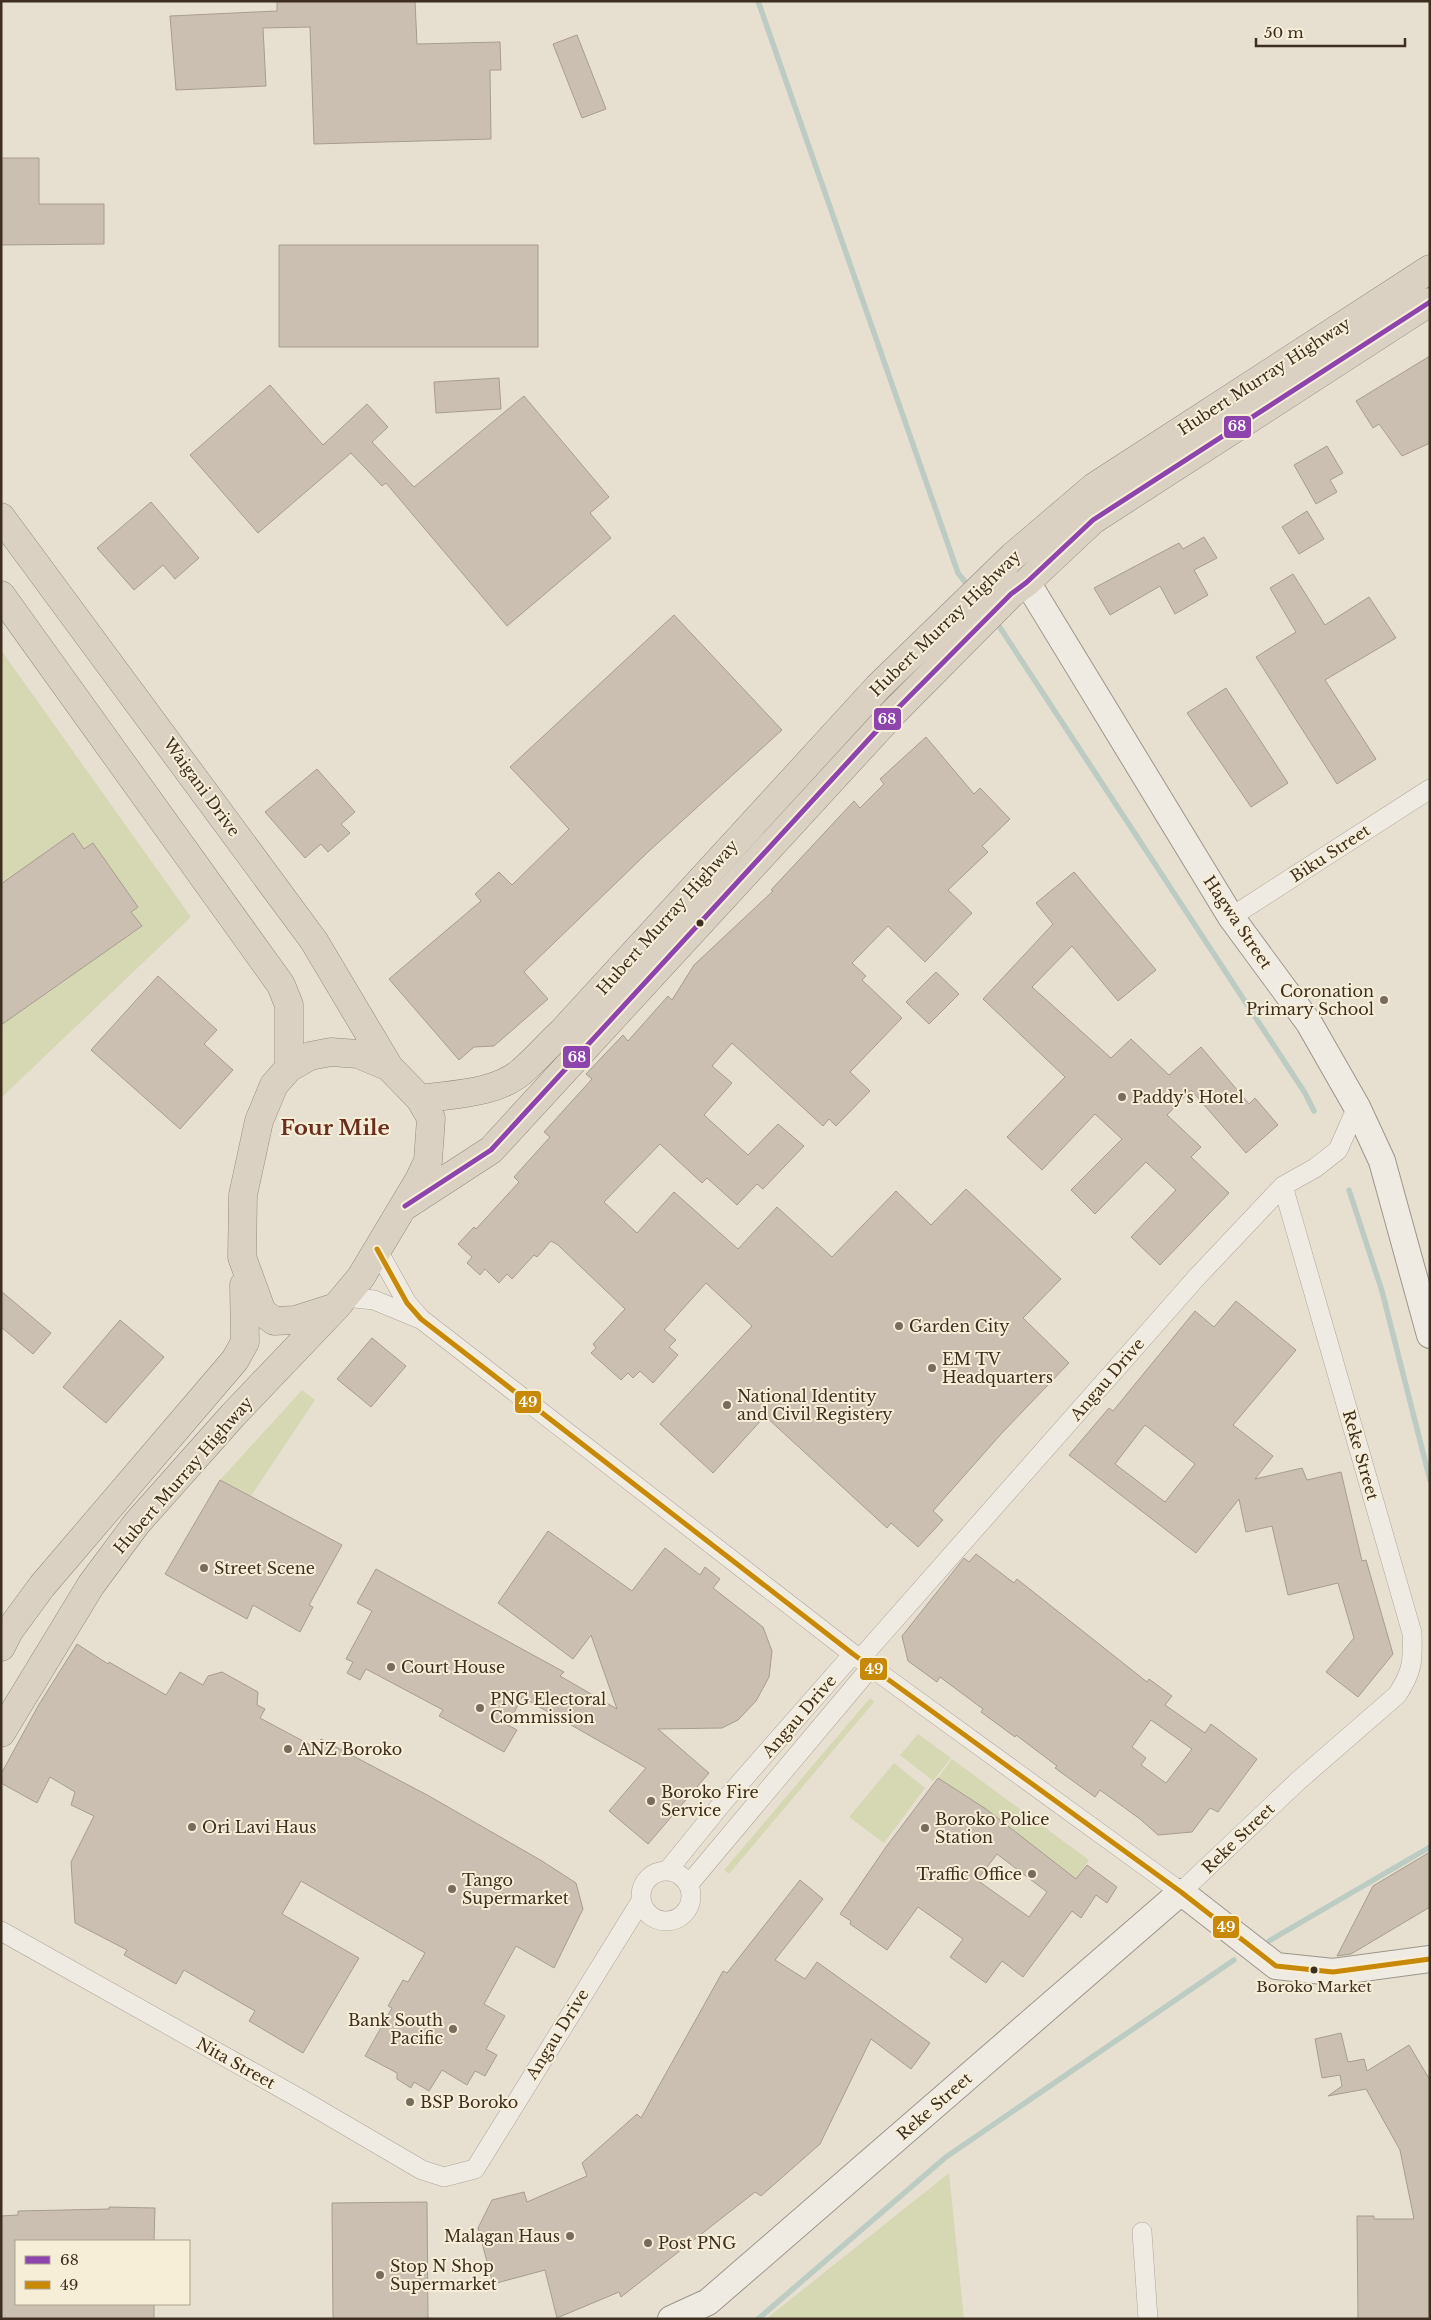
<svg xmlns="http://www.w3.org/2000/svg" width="1431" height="2320" font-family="'Libre Baskerville',serif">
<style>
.green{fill:#d6d7b3}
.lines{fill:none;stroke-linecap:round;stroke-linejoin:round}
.stream{stroke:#bcccc2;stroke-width:5.5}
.building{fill:#cbbfb2;stroke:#a89c90;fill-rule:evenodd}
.street-casing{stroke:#ada599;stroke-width:20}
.secondary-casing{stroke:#9c958a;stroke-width:28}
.highway-casing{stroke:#928b80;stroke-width:29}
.street{stroke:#efebe3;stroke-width:19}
.secondary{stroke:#efebe3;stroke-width:26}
.highway{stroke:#dad1c2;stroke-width:28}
.bus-1-casing{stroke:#f7eed8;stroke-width:9}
.bus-2-casing{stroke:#f7eed8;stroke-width:9}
.bus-1{stroke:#8e44ad;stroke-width:5}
.bus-2{stroke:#c88808;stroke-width:5}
.bus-dot{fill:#3d2e20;stroke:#f7eed8;stroke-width:2}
.poi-dot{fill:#786c5e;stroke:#f7eed8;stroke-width:2}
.labels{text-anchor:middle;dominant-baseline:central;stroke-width:4;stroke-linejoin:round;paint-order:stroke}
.bus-label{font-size:15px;fill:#3d2e20;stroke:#f7eed8}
.street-label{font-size:16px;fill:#3d2e20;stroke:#f7eed8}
.poi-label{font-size:16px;fill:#3d2e20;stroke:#f7eed8;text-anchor:start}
.district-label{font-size:21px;font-weight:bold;fill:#6b2e1e;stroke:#f7eed8}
.line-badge{stroke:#f7eed8;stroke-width:2}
.badge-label{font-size:14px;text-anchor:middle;font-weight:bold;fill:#fff}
</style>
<rect width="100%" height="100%" fill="#e7e0d1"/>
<path class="green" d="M1,650l190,267 -190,181z
M302,1390l13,10 -64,96 -31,-16z
M870,1698l4,4 -145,172 -5,-4z
M918,1734l33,24 -18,23 -33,-26z
M952,1759l137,101 -13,19 -138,-101z
M894,1763l31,25 -41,55 -35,-26z
M949,2173l15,146h-198z"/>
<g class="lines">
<path class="stream" d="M758,1l200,572 11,14
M995,620l310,473 9,18
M1349,1190l33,101 48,189
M1269,1941l161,-94
M758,2319l188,-162 288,-197"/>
</g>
<path class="building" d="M277,1h138l2,43 83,-2 1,28h-11l1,69 -177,5 -4,-117 -47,1 3,58 -90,4 -6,-74 107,-5z
M577,35l29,74 -24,9 -29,-74z
M1,158h38v46h65v40l-103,1z
M279,245h259v102h-259z
M1430,356v87l-28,13 -23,-32 -6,4 -17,-27z
M499,378l2,31 -65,4 -2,-31z
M270,385l53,60 44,-41 21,23 -16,15 42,45 110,-91 85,101 -19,16 21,25 -104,88 -121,-143 -4,3 -31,-33 -93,80 -68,-78z
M1327,446l16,27 -13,7 7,12 -21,12 -22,-39z
M151,502l48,56 -24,21 -12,-14 -29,25 -37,-42z
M1307,511l17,28 -25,15 -17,-27z
M1204,537l13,21 -23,12 14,25 -33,19 -15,-28 -50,29 -16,-27 85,-45 4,6z
M1293,574l32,51 44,-28 27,41 -71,42 51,79 -39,25 -81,-127 40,-25 -26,-44z
M674,615l108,115 -134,122 -124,120 24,27 -54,47 -20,1 -15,13 -70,-81 92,-78 -6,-7 24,-22 13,13 57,-56 -59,-62z
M1226,688l62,95 -37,24 -64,-94z
M926,737l48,57 6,-6 30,31 -28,27 6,6 -40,38 24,23 -47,49 -37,-36 -36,37 14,13 -4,4 40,38 -52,54 20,19 -34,35 -7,-7 -6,7 -91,-83 -20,23 20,17 -28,32 44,40 30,-31 26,22 -41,43 -6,-5 -20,21 -30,-27 -5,5 -42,-39 -56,58 33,31 37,-41 64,57 39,-42 55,50 64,-66 35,34 35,-36 95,90 -38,39 46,45 -68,71 -68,77 10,9 -25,27 -27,-24 -4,5 -122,-112 -52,57 -53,-49 92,-98 -46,-43 -42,47 12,10 -7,7 9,8 -25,28 -13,-12 -7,7 -5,-5 -7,7 -30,-27 5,-5 -3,-4 32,-35 -67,-64 -7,-4 -14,16 -3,-2 -22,24 -5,-5 -8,9 -14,-14 -5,6 -13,-12 5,-6 -14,-13 16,-17 2,2 43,-47 -5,-5 36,-40 -6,-5 48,-53 -6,-5 37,-39 5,6 40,-45 4,4 22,-35 79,-74 -2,-1 83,-89 6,7 24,-24 -4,-5z
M317,769l38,43 -14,12 9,9 -22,19 -7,-8 -16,14 -40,-46z
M73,833l11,16 9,-6 45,64 -7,5 11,14 -141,99v-141z
M1074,872l82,98 -38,31 -46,-55 -40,41 79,71 20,-19 38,36 32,-28 48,57 6,-6 23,27 -32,28 -55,-63 -24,25 34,32 -10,10 38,36 -69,72 -29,-28 45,-47 -30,-28 -51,52 -24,-24 51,-51 -27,-25 -53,56 -35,-33 58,-60 -82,-78 70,-75 -17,-21z
M936,972l23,22 -30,30 -23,-22z
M158,976l59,54 -13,14 29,26 -53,59 -89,-79z
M1,1291l50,42 -18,21 -32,-27z
M1236,1301l60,49 -63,75 40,31 -18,23 47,-11 5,12 34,-8 21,89 4,-1 27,94 -35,43 -32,-25 28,-34 -16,-55 -50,12 -16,-69 -26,6 -7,-33 -43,54 -127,-98 40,-47 4,3 82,-100 19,16zM1145,1425l50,39 -30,38 -50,-38z
M120,1320l44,37 -58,66 -43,-36z
M372,1338l34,28 -35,41 -34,-28z
M220,1480l122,65 -33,60 4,2 -13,25 -47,-27 -6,14 -82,-45z
M548,1531l84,60 33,-43 35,27 5,-8 15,12 -7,9 50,39 9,24 -3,26 -13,24 -18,19 -16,8 -64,1 51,44 -61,71 -39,-33 37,-43 -31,-18 -93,-53 -14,28 9,5 -13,22 -65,-36 4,-6 -77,-41 -6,11 -13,-7 6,-11 -7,-3 26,-48 -15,-8 19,-34 188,103 -4,4 57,33 -26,-74 -18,24 -75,-56z
M976,1554l38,29 3,-4 130,103 2,-3 23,17 -7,9 40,28 6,-9 46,35 -39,53 -8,-4 -18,24 -34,3 -18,-16 -40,-29 -5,7 -40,-29 2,-2 -41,-31 -1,2 -34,-25 2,-3 -43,-32 -3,5 -29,-21 -6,-25 62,-78 5,4zM1151,1720l41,29 -26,34 -25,-18 5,-7 -14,-11z
M77,1644l31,20 1,-2 57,33 14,-23 23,13 5,-9 14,-4 36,20 -1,13 8,4 -5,9 56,30 5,-9 108,57 113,65 34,22 7,26 -29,59 -38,-22 -32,58 21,12 -19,33 11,6 -12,21 -10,-5 -8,14 -25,-15 -13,21 -15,-9 -3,6 -14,-9v-6l-32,-17 27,-48 -4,-2 15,-26 5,2 17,-29 -124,-72 -19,33 77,44 -56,95 -54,-32 6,-10 -71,-41 -8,14 -52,-29 3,-5 -52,-27 -4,-61 23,-46 -23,-11 4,-13 -25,-15 -13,26 -36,-20v-9l37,-68z
M938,1778l48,31 90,70 11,-14 30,22 -10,16 -11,-8 -15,23 -9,-7 -49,66 -21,-16 -16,22 -36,-26 13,-18 -45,-32 -31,43 -37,-26 1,-3 -11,-7 46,-67zM997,1854l50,38 -18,25 -52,-37z
M1430,1852v55l-79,47 -14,2 36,-70z
M800,1880l23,19 -48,61 30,19 12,-17 113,81 -19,26 -40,-30 -51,105 -59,52 -6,-4 -134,105 -2,-5 -62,26 -12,-48 -52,14 -15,-56 14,-28 32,-8 3,10 60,-26 -5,-13 55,-49 4,4 82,-147 4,2z
M1341,2033l7,29 16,-3 3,12 42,-26 21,35v239h-72l-1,-103h17v3h40l-14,-69 -34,-61 -38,7 14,-10 -2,-11 -18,3 -7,-39z
M427,2202l1,117h-95l-1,-116z
M109,2207l46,1 -1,33h-138v63h138v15h-153v-103l17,-1v-4l91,-2z"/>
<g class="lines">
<defs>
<path id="street" d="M1231,917l199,-128
M377,1249l30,54 14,16 432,335 328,238 117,-111 99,-86c16,-24 16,-35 15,-62l-129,-447
M345,1297l29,3 46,19
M860,1659l337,-382 86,-91 32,-18 23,-18 19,-43
M668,1870l56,-69 129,-147
M641 1896a25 25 0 1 1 50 0a25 25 0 1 1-50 0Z
M689,1884l182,-217
M1,1931l303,170 118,69 22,7 31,-8 166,-268
M1142,2232l6,87"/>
<path id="secondary" d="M1027,582l204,335 78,106 48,84 25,54 48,174
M671,2319l37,-17 473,-410 95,74 57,6 97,-13"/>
<path id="highway" d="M1,517l313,424 75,126
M1,595l280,390 8,20v63
M420,1099c32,-5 75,-5 101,-27 14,-12 27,-27 41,-40l316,-345 135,-131 81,-69 336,-218
M405,1206l86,-56 403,-438 117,-118 16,-12 66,-62 337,-218
M1,1647l8,-16 33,-45 193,-226 10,-18 -1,-57
M1,1733l90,-148 46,-62 96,-108 103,-108 25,-30 58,-97 9,-19 3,-43 -11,-19 -31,-32 -31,-13 -27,-2 -21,4 -21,12 -15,17 -15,36 -16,74 -1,62 20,55 12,9 21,-1 41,-13"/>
</defs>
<use href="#street" class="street-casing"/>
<use href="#secondary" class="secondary-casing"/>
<use href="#highway" class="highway-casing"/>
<use href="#street" class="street"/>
<use href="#secondary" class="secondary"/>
<use href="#highway" class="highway"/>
<defs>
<path id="bus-1" d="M405,1206l86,-56 403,-438 117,-118 16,-12 66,-62 337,-218"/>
<path id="bus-2" d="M377,1249l30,54 14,16 432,335 328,238 95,74 57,6 97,-13"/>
</defs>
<use href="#bus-1" class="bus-1-casing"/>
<use href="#bus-2" class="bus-2-casing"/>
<use href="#bus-1" class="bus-1"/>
<use href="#bus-2" class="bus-2"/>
</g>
<g class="bus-dot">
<circle cx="700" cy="923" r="4.5"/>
<circle cx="1314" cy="1970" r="4.5"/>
</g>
<g class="poi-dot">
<circle cx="1384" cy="1000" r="5"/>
<circle cx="1122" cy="1097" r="5"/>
<circle cx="899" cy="1326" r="5"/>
<circle cx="932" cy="1368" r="5"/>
<circle cx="727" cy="1405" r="5"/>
<circle cx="204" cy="1568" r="5"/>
<circle cx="391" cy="1667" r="5"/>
<circle cx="480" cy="1708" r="5"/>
<circle cx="288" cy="1749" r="5"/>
<circle cx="651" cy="1801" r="5"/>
<circle cx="192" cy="1827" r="5"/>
<circle cx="925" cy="1828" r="5"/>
<circle cx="1032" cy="1874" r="5"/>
<circle cx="452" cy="1889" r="5"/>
<circle cx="453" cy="2029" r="5"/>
<circle cx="410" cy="2102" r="5"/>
<circle cx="570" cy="2236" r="5"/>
<circle cx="648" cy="2243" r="5"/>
<circle cx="380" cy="2275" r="5"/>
</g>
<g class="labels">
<g class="bus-label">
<text x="1314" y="1986">Boroko Market</text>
</g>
<g class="street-label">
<text transform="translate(1264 376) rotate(-33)">Hubert Murray Highway</text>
<text transform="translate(945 623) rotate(-44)">Hubert Murray Highway</text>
<text transform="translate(202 787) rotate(54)">Waigani Drive</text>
<text transform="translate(1330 853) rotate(-33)">Biku Street</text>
<text transform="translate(667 917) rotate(-48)">Hubert Murray Highway</text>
<text transform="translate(1238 922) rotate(56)">Hagwa Street</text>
<text transform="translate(1107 1379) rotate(-49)">Angau Drive</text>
<text transform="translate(1361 1455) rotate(74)">Reke Street</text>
<text transform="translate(183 1475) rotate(-49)">Hubert Murray Highway</text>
<text transform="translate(799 1716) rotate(-49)">Angau Drive</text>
<text transform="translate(1238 1838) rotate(-44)">Reke Street</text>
<text transform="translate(557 2034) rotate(-58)">Angau Drive</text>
<text transform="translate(236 2063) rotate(29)">Nita Street</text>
<text transform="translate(934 2106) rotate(-41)">Reke Street</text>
</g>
<g class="poi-label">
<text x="1374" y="991" text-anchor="end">Coronation<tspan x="1374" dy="18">Primary School</tspan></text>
<text x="1132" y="1097">Paddy's Hotel</text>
<text x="909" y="1326">Garden City</text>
<text x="942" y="1359">EM TV<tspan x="942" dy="18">Headquarters</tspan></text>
<text x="737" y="1396">National Identity<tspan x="737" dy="18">and Civil Registery</tspan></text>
<text x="214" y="1568">Street Scene</text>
<text x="401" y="1667">Court House</text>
<text x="490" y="1699">PNG Electoral<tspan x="490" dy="18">Commission</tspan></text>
<text x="298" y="1749">ANZ Boroko</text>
<text x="661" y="1792">Boroko Fire<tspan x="661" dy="18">Service</tspan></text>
<text x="935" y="1819">Boroko Police<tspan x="935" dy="18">Station</tspan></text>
<text x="202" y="1827">Ori Lavi Haus</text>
<text x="1022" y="1874" text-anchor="end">Traffic Office</text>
<text x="462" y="1880">Tango<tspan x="462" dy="18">Supermarket</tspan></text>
<text x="443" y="2020" text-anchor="end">Bank South<tspan x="443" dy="18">Pacific</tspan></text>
<text x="420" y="2102">BSP Boroko</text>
<text x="560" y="2236" text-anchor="end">Malagan Haus</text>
<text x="658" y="2243">Post PNG</text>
<text x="390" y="2266">Stop N Shop<tspan x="390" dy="18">Supermarket</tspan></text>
</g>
<g class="district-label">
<text x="335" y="1128">Four Mile</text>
</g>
</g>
<g class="line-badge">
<rect x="1223" y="415" width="29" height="24" rx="5" fill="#8e44ad"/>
<rect x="873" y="707" width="29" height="24" rx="5" fill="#8e44ad"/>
<rect x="562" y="1045" width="29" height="24" rx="5" fill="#8e44ad"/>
<rect x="514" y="1390" width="28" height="24" rx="5" fill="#c88808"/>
<rect x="859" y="1657" width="29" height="24" rx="5" fill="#c88808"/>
<rect x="1212" y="1915" width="28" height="24" rx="5" fill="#c88808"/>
</g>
<g class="badge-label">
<text x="1237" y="431">68</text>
<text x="887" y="724">68</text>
<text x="577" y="1062">68</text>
<text x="528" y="1407">49</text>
<text x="874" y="1674">49</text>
<text x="1226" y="1932">49</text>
</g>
<rect width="1431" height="2320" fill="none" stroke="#3d2e20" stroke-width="5"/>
<rect x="15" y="2240" width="175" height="65" fill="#f7eed8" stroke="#ada18e"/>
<rect x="25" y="2256" width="25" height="8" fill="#8e44ad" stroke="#ada18e"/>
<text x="60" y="2265" font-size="15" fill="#3d2e20">68</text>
<rect x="25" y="2281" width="25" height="8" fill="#c88808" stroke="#ada18e"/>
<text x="60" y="2290" font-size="15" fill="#3d2e20">49</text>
<path d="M1256 38v8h149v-8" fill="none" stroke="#3d2e20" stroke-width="2.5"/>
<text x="1264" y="38" font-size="15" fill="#3d2e20" stroke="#f7eed8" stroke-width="4" paint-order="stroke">50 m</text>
</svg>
